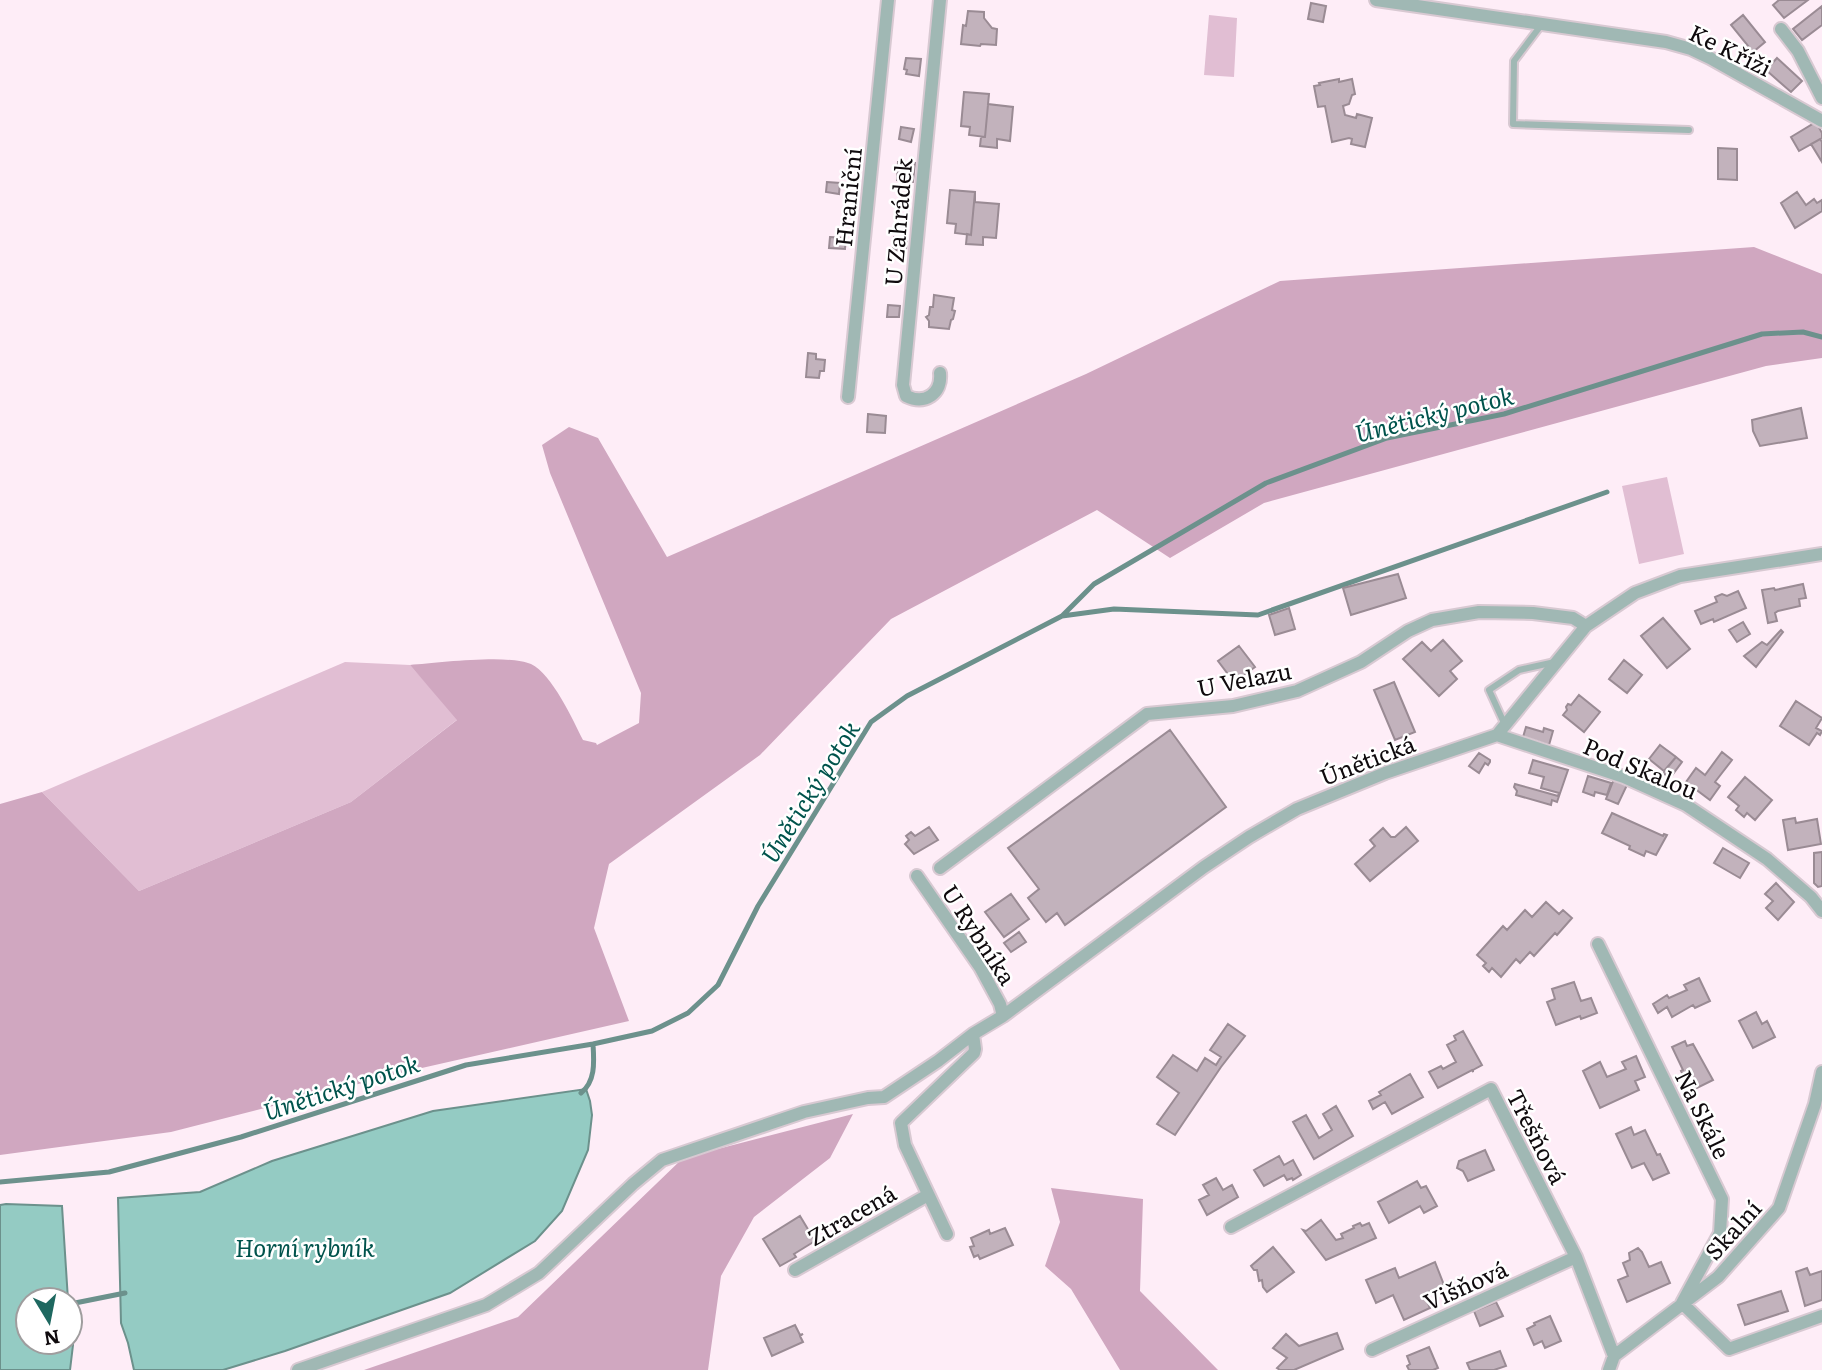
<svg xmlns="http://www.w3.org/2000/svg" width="1822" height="1370" font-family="Literata,serif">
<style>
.green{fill:#e1bed3}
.forest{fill:#d0a7c0}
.water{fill:#94cbc3;stroke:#6c918c;stroke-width:2}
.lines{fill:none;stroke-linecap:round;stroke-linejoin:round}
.stream{stroke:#6c918c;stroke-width:5}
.building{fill:#c2b2bc;stroke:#9a8b94;stroke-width:2}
.service-casing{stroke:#d8c9d2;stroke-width:10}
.minor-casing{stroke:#d8c9d2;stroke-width:16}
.service{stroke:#a0b8b4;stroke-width:6}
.minor{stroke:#a0b8b4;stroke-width:12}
.labels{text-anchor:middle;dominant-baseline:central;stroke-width:5;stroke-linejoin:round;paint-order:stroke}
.street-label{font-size:23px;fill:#0f0a0d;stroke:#fff}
.water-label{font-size:24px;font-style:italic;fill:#00534c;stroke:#fff}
</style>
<rect width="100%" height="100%" fill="#feedf7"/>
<path class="green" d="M1209,15l28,3 -3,59 -30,-2z
M1667,477l17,77 -45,10 -17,-78z
M345,662l65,3 48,54 -107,83 -212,89 -97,-99z"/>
<path class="forest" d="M1754,247l68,27v84l-56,8 -502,137 -94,55 -73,-48 -206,109 -131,136 -151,109 -15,64 35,93 -216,49 -242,62 -171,23v-351l42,-12 97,99 212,-89 106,-82 -47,-55c28,-2 97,-11 121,-1 21,10 42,56 52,76l13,3 1,2 42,-22 2,-30 -91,-220 -8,-28 27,-18 29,11 69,119 419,-183 194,-93z
M853,1114l-23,44 -76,59 -33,59 -13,94h-344l154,-53 165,-159z
M1051,1188l92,11 -3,92 78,79h-98l-49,-81 -26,-23 15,-44z"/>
<path class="water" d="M586,1089l4,12 2,14 -4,35 -26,61 -27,30 -85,52 -165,58 -62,19h-89l-6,-27 -7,-20 -3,-125 82,-6 72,-31 161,-50z
M6,1204l56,2 6,94h-40v42h42v-21l3,24 -3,25h-70v-165z"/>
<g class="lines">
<path class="stream" d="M1062,616l52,-7 144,6 349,-123
M581,1093c15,-12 13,-32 12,-49
M0,1182l109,-10 132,-35 225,-72 127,-21 59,-13 36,-18 30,-28 40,-79 113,-184 36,-26 155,-80 32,-32 172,-101 121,-45 117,-24 258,-80 41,-2 19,5
M70,1304l55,-11"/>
</g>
<path class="building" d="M1779,0h29l-24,18 -11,-13z
M1311,3l15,3 -3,16 -15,-3z
M1822,6v19l-20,15 -9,-11z
M968,11l16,1v6l8,10 5,1 -1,16 -15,-1 -1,2 -19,-2 2,-19 3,1z
M1743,15l22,27 -12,10 -22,-27z
M906,58l15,1 -2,17 -13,-2 1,-4 -3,-1z
M1777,58l25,23 -11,11 -25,-22z
M1339,79v3l13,-3 3,15 -3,1 -3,9 -6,2 2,9 11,3 1,-4 15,4 -7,29 -14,-3 1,-5 -3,-1 -17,4 -7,-36 -7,1 -4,-21 6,-1 -1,-2z
M964,92l25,2 -4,43 -16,-2 1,-8 -9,-1z
M989,94l-1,10 25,3 -3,34 -13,-2v9l-17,-2 1,-9h4z
M1816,122l6,11v5l-23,13 -8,-14z
M901,127l13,2 -3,13 -12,-3z
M1820,139l2,3v20l-11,-18z
M1718,148l19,1v31l-19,-1z
M898,162l17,1 -2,19 -16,-2z
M827,182l13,1 -1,11 -13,-2z
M950,190l25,2 -4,43 -16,-2 1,-9 -9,-1z
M975,192v10l24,2 -3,34 -13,-1v8l-17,-1 1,-10 4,1z
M1797,192l9,13 8,-6 3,4 5,-3v11l-27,17 -14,-25z
M830,237l16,1 -1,11 -16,-1z
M894,237l13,1 -1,13 -13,-1z
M934,295l20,3 -2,12 3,1 -2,8 -2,1 -2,9 -20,-2v-6l-3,-4 3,-2 1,-8h3z
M888,305l12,1 -1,11h-12z
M808,353l8,1v5l9,1 -1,11h-4l-1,7 -13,-1z
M1801,408l6,30 -47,8 -7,-15 -1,-11z
M868,414l18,2 -1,17 -18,-1z
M1398,574l8,24 -55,17 -8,-27z
M1803,584l3,14 -7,1 1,7 -22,5 -3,2 2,8 -9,2 -6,-33 12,-2 1,2z
M1738,591l8,17 -32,14 -1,-3 -12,5 -6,-13 22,-9 -2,-5 7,-3 5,2z
M1289,608l6,21 -20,6 -6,-20z
M1663,618l27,31 -23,19 -26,-32z
M1743,622l7,12 -13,8 -8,-12z
M1781,630l2,2 -27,35 -12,-11 18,-14 5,3z
M1443,640l19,21 -12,10 7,8 -18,17 -36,-37 19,-17 9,9z
M1239,646l16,21 -21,15 -16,-21z
M1624,660l18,15 -15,18 -18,-14z
M1394,682l21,50 -20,8 -21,-50z
M1579,695l21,17 -16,20 -21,-17 4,-5 -1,-3 2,-3 3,1z
M1796,701l26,17 -6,10 6,3 -2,4 -3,-2 -8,12 -29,-19z
M1526,727l17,5 1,-4 9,3 -4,14 -26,-8z
M1170,730l56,77 -161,118 -8,-12 -11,9 -18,-24 11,-9 -31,-41z
M1660,745l16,12 -12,14 -15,-12z
M1722,752l10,8 -17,22 5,4 -10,14 -24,-18 10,-14 9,7z
M1479,753l11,7v2l-2,3 -3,-2 -6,10 -10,-7z
M1676,757l6,5 -12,16 -7,-5z
M1533,760l35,10 -11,32 -5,-2 -1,5 -35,-10 1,-4 -3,-4 1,-3 43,12 1,-3 -18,-5 3,-11 -15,-4z
M1588,776l23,7 -4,12 -12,-3 -1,4 -11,-4z
M1745,777l27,23 -17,20 -8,-7 -3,4 -8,-7 3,-4 -11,-9z
M1614,779l13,6 -9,19 -12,-5z
M1612,813l51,23 1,-2 3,1 -11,20 -10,-4 -2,5 -15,-7 1,-3 -28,-13z
M1795,818l1,5 21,-4 4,25 -33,6 -5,-30z
M929,827l9,13 -24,14 -9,-10 4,-4 -3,-4 5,-4 4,4z
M1406,827l12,14 -48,40 -15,-17 20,-18 -5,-6 13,-12 8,9h4z
M1723,848l26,15 -9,15 -26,-15z
M1822,852v34l-4,1 -4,-4v-30z
M1776,883l18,19 -16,18 -12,-12 7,-7 -8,-7z
M1011,894l18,25 -25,18 -19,-25z
M1546,902l13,12 4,-4 9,8 -15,17 -2,-2 -21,23 -4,-4 -10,11 -4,-4 -15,18 -9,-9 -3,4 -6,-6 3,-3 -9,-8 26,-29 4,4 18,-20 7,7z
M1019,932l7,10 -15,10 -7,-9z
M1699,978l11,23 -15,7 -2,-3 -21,12 -5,-10 -9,6 -5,-9 14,-9 2,3 18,-8 -3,-5z
M1574,982l7,19 10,-3 6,15 -16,6 -1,-3 -24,9 -9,-23 8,-3 -3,-10z
M1756,1012l6,12 5,-3 8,16 -22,11 -14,-27z
M1228,1024l17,12 -24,31 -46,68 -18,-11 22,-31 -22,-16 16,-22 24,16 8,-13 11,7 5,-8 -11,-7z
M1463,1031l19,34 -9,5v2l-1,-2 -34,18 -9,-16 12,-6 2,3 13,-7 -9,-17 9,-5 -2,-4z
M1685,1041l2,5 6,-2 20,36 -22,11 -5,-11 2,-1 -2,-4 -2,2 -3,-6 2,-1 -11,-23z
M1636,1056l9,21 -10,4 4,9 -39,18 -17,-37 17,-9 7,15 19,-8 -4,-7z
M1410,1074l13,23 -31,17 -7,-12 -12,7 -4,-8 12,-6 -2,-3z
M1336,1106l17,30 -39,23 -21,-37 13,-7 13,23 13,-8 -9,-16z
M1631,1127l3,8 11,-5 12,25 3,-1 9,19 -16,7 -9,-17 -12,5 -16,-34z
M1485,1150l9,20 -26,11 -5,-10 -6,-3 2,-7z
M1279,1156l5,9 9,-5 8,15 -8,5 -1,-2 -5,2 -3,-5 -20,11 -10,-16z
M1216,1178l7,12 9,-5 6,12 -31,18 -8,-15 10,-5 -6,-10z
M1417,1181l4,7 5,-2 11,20 -13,7 -4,-7 -31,17 -11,-21z
M800,1216l15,25 -21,13 2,3 -16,9 -17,-27z
M1321,1220l15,20 7,-2 -2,-4 13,-6 -1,-2 7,-3 2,3 7,-3 7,15 -50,22 -23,-30 3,1z
M1005,1228l8,17 -33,14 -2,-4 -4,2 -4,-10 4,-1 -3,-8 18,-8 1,4z
M1273,1247l21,25 -27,20 -4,-5 -1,-7 -3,1 -2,-11h-3l-3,-4z
M1638,1248l4,4 7,15 12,-5 9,21 -43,19 -9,-22 10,-4 -5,-13 7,-3 -1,-7z
M1435,1262l9,23 -20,9 6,14 -26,12 -11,-25 -17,8 -10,-23 29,-12 4,10z
M1807,1268l3,7 12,-4v29l-17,6 -9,-34z
M1781,1291l7,20 -43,14 -7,-20z
M1496,1302l7,14 -23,10 -6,-15z
M1550,1316l11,25 -16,7 -3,-7 -8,4 -7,-16 8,-4 -1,-2z
M795,1325l5,10 3,-1 -3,2 3,6 -31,14 -8,-18z
M1337,1333l6,16 -49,21h-14l-3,-2 10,-10 -14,-10 13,-14 13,12z
M1429,1347l9,21 -5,2h-24l-2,-4 3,-2 -3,-8z
M1500,1351l6,15 -12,4h-24l-3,-7z"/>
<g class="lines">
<defs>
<path id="service" d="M1542,24l-28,37 -1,63 176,6
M1505,725l-16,-35 30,-20 36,-8"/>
<path id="minor" d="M940,0l-37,385 3,11c19,9 36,-2 34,-23
M1376,0l290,42 25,7 19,9 112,63
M1781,29l17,22 24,47
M848,397l40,-397
M1497,735l127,42 62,28 81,54 44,38 11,14
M940,868l207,-154 86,-8 64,-15 64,-29 47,-31 24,-11 47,-8 54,1 40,5 13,8
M917,876l63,91 20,37 3,12
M1598,944l124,255 -2,34 -38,70 47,46 93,-33
M1231,1227l260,-138 85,168 38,99
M947,1234l-42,-89 -4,-22 73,-70 1,-4 -2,-15
M795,1270l133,-75
M1372,1350l204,-93
M298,1370l188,-65 53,-32 94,-89 29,-24 142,-48 64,-14 16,-1 54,-36 35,-27 30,-18 201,-149 45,-30 48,-28 88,-36 112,-38 89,-109 49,-33 45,-17 142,-22
M1609,1370l5,-14 104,-79 61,-69 36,-104 7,-32"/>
</defs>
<use href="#service" class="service-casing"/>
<use href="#minor" class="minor-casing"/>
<use href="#service" class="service"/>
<use href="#minor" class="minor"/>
</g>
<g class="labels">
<g class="street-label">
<text transform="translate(1731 49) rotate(26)">Ke Kříži</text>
<text transform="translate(847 197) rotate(-84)">Hraniční</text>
<text transform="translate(897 222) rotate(-85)">U Zahrádek</text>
<text transform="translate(1244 678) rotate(-11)">U Velazu</text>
<text transform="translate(1367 759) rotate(-21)">Únětická</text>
<text transform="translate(1641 767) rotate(23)">Pod Skalou</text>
<text transform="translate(980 934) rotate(57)">U Rybníka</text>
<text transform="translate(1704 1114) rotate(64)">Na Skále</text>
<text transform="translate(1538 1136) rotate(63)">Třešňová</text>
<text transform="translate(851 1214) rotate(-30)">Ztracená</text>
<text transform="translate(1732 1229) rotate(-48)">Skalní</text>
<text transform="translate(1465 1284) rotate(-24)">Višňová</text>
</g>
<g class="water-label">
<text transform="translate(1434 413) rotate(-14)">Únětický potok</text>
<text transform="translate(809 791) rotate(-58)">Únětický potok</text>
<text transform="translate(341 1086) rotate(-18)">Únětický potok</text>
<text x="305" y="1246">Horní rybník</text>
</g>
</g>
<g transform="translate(49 1321) rotate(170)"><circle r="33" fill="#ffffff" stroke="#9f9d9e" stroke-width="2"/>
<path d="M0-5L12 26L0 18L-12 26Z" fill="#1e6860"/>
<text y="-10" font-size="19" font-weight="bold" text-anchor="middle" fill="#0f0a0d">N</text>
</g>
</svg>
